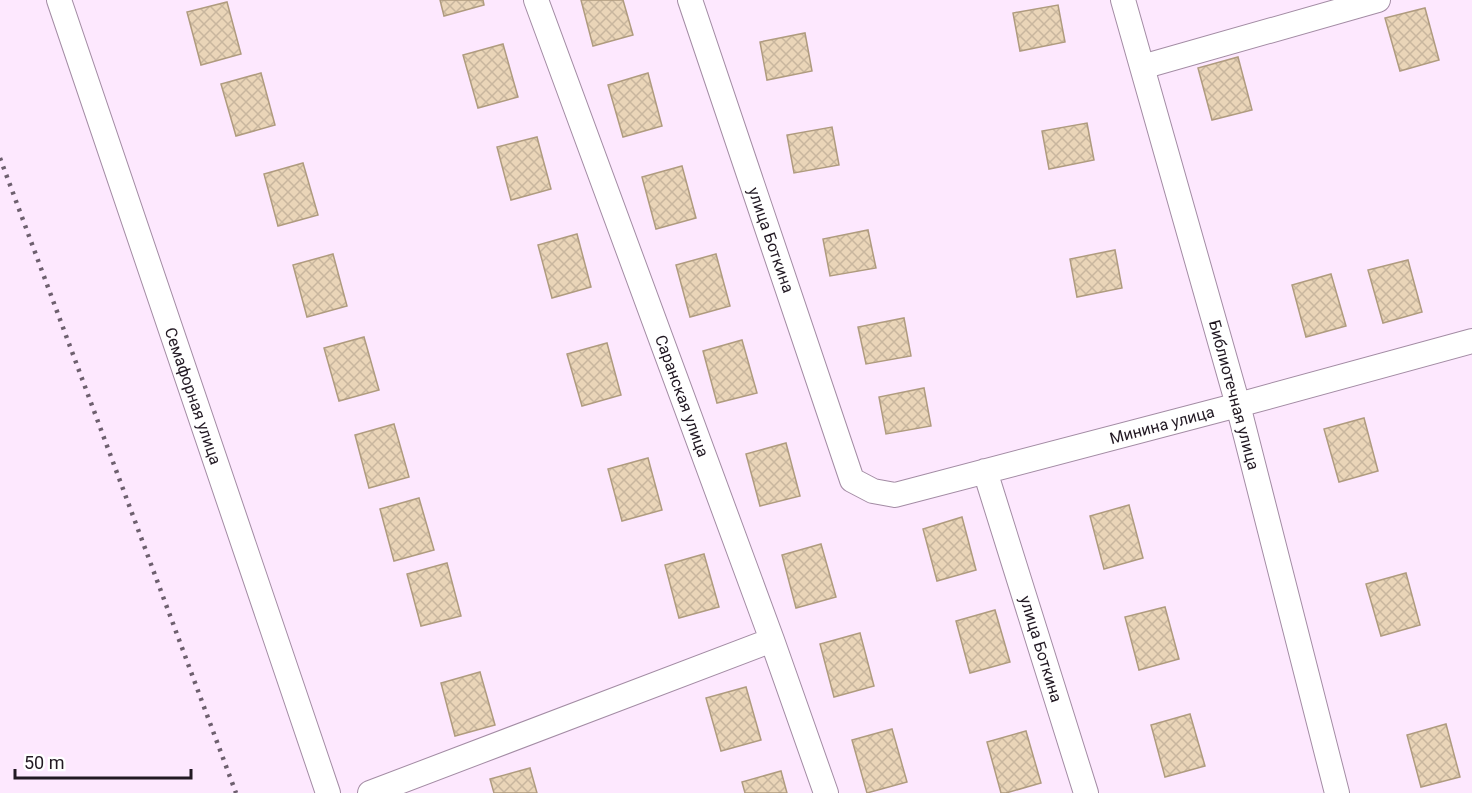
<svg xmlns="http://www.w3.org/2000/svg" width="1472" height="793" font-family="Roboto,sans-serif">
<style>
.building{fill:url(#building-cross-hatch);stroke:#af9b7f;stroke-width:1.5}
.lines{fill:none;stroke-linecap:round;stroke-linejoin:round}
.minor-casing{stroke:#a38ca4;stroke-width:26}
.minor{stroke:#fff;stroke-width:24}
.rail{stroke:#6d5f6e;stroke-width:4.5;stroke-dasharray:3 6;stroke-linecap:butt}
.labels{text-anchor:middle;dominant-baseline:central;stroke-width:4.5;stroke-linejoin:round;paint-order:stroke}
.street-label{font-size:16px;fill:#221923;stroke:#fff}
</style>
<defs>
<pattern id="building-cross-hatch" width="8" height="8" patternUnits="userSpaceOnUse" patternTransform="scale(1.5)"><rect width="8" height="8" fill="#ead5b8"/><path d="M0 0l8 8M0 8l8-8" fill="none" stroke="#c8b69e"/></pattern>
</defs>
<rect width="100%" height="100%" fill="#fde8fe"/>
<path class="building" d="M440,0h43l1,5 -40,11z
M581,0h42l10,35 -40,11z
M227,2l14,52 -40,11 -14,-53z
M1058,5l7,37 -45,9 -7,-38z
M1425,8l14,52 -39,11 -15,-53z
M805,33l7,38 -45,9 -7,-38z
M503,44l15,53 -40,11 -15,-53z
M1238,57l14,53 -40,10 -14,-52z
M261,73l14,52 -39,11 -15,-52z
M648,73l14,53 -39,11 -15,-52z
M1087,123l7,37 -45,9 -7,-38z
M832,127l7,38 -45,8 -7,-38z
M537,137l14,52 -40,11 -14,-53z
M303,163l15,52 -40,11 -14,-52z
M682,166l14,52 -40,11 -14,-52z
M868,230l8,38 -46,8 -7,-37z
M577,234l14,53 -39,11 -14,-53z
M1115,250l7,38 -45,9 -7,-38z
M333,254l14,52 -40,11 -14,-52z
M716,254l14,52 -40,11 -14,-52z
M1408,260l14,52 -39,11 -15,-53z
M1331,274l15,52 -40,11 -14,-52z
M904,318l7,38 -45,8 -8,-37z
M364,337l15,53 -40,11 -15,-53z
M742,340l15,53 -40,10 -14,-52z
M607,343l14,52 -39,11 -15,-52z
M924,388l7,38 -45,8 -7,-37z
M1364,418l14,53 -39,11 -15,-53z
M394,424l15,53 -40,11 -14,-53z
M786,443l14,53 -40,10 -14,-52z
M648,458l14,52 -40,11 -14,-52z
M419,498l15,52 -40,11 -14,-52z
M1129,505l14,53 -39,11 -14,-53z
M962,517l14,53 -39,11 -14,-52z
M821,544l15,53 -40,11 -14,-53z
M704,554l15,53 -40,11 -14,-53z
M447,563l14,53 -40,10 -14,-52z
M1406,573l14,52 -39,11 -15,-52z
M1165,607l14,52 -40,11 -14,-53z
M995,610l15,52 -40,11 -14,-52z
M860,633l14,53 -40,11 -14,-53z
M480,672l15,53 -40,11 -14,-53z
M746,687l15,53 -40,11 -15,-53z
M1190,714l15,52 -40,11 -14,-52z
M1446,724l14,53 -39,10 -14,-52z
M892,729l15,53 -40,11 -15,-53z
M1026,731l15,52 -35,10h-5l-14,-51z
M530,768l7,25h-43l-4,-14z
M781,771l6,22h-42l-3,-11z"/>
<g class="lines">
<defs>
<path id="minor" d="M59,0l269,793
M536,0l236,640 54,153
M690,0l162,480 21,11 22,4 343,-90 234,-64
M1123,0l115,405 99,388
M1142,67l236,-67
M985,471l101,322
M370,793l402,-153"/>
</defs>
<use href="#minor" class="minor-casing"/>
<use href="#minor" class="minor"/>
<path class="rail" d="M0,158l236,635"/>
</g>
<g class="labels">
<g class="street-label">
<text transform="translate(771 240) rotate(71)">улица Боткина</text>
<text transform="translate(1234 395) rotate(75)">Библиотечная улица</text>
<text transform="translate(193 396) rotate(71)">Семафорная улица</text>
<text transform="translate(682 396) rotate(70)">Саранская улица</text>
<text transform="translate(1162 425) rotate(-15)">Минина улица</text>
<text transform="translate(1041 649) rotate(73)">улица Боткина</text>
</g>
</g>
<path d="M15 769v9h176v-9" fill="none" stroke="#221923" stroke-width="3"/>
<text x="24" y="769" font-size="18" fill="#221923" stroke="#ffffff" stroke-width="4.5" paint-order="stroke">50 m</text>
</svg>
